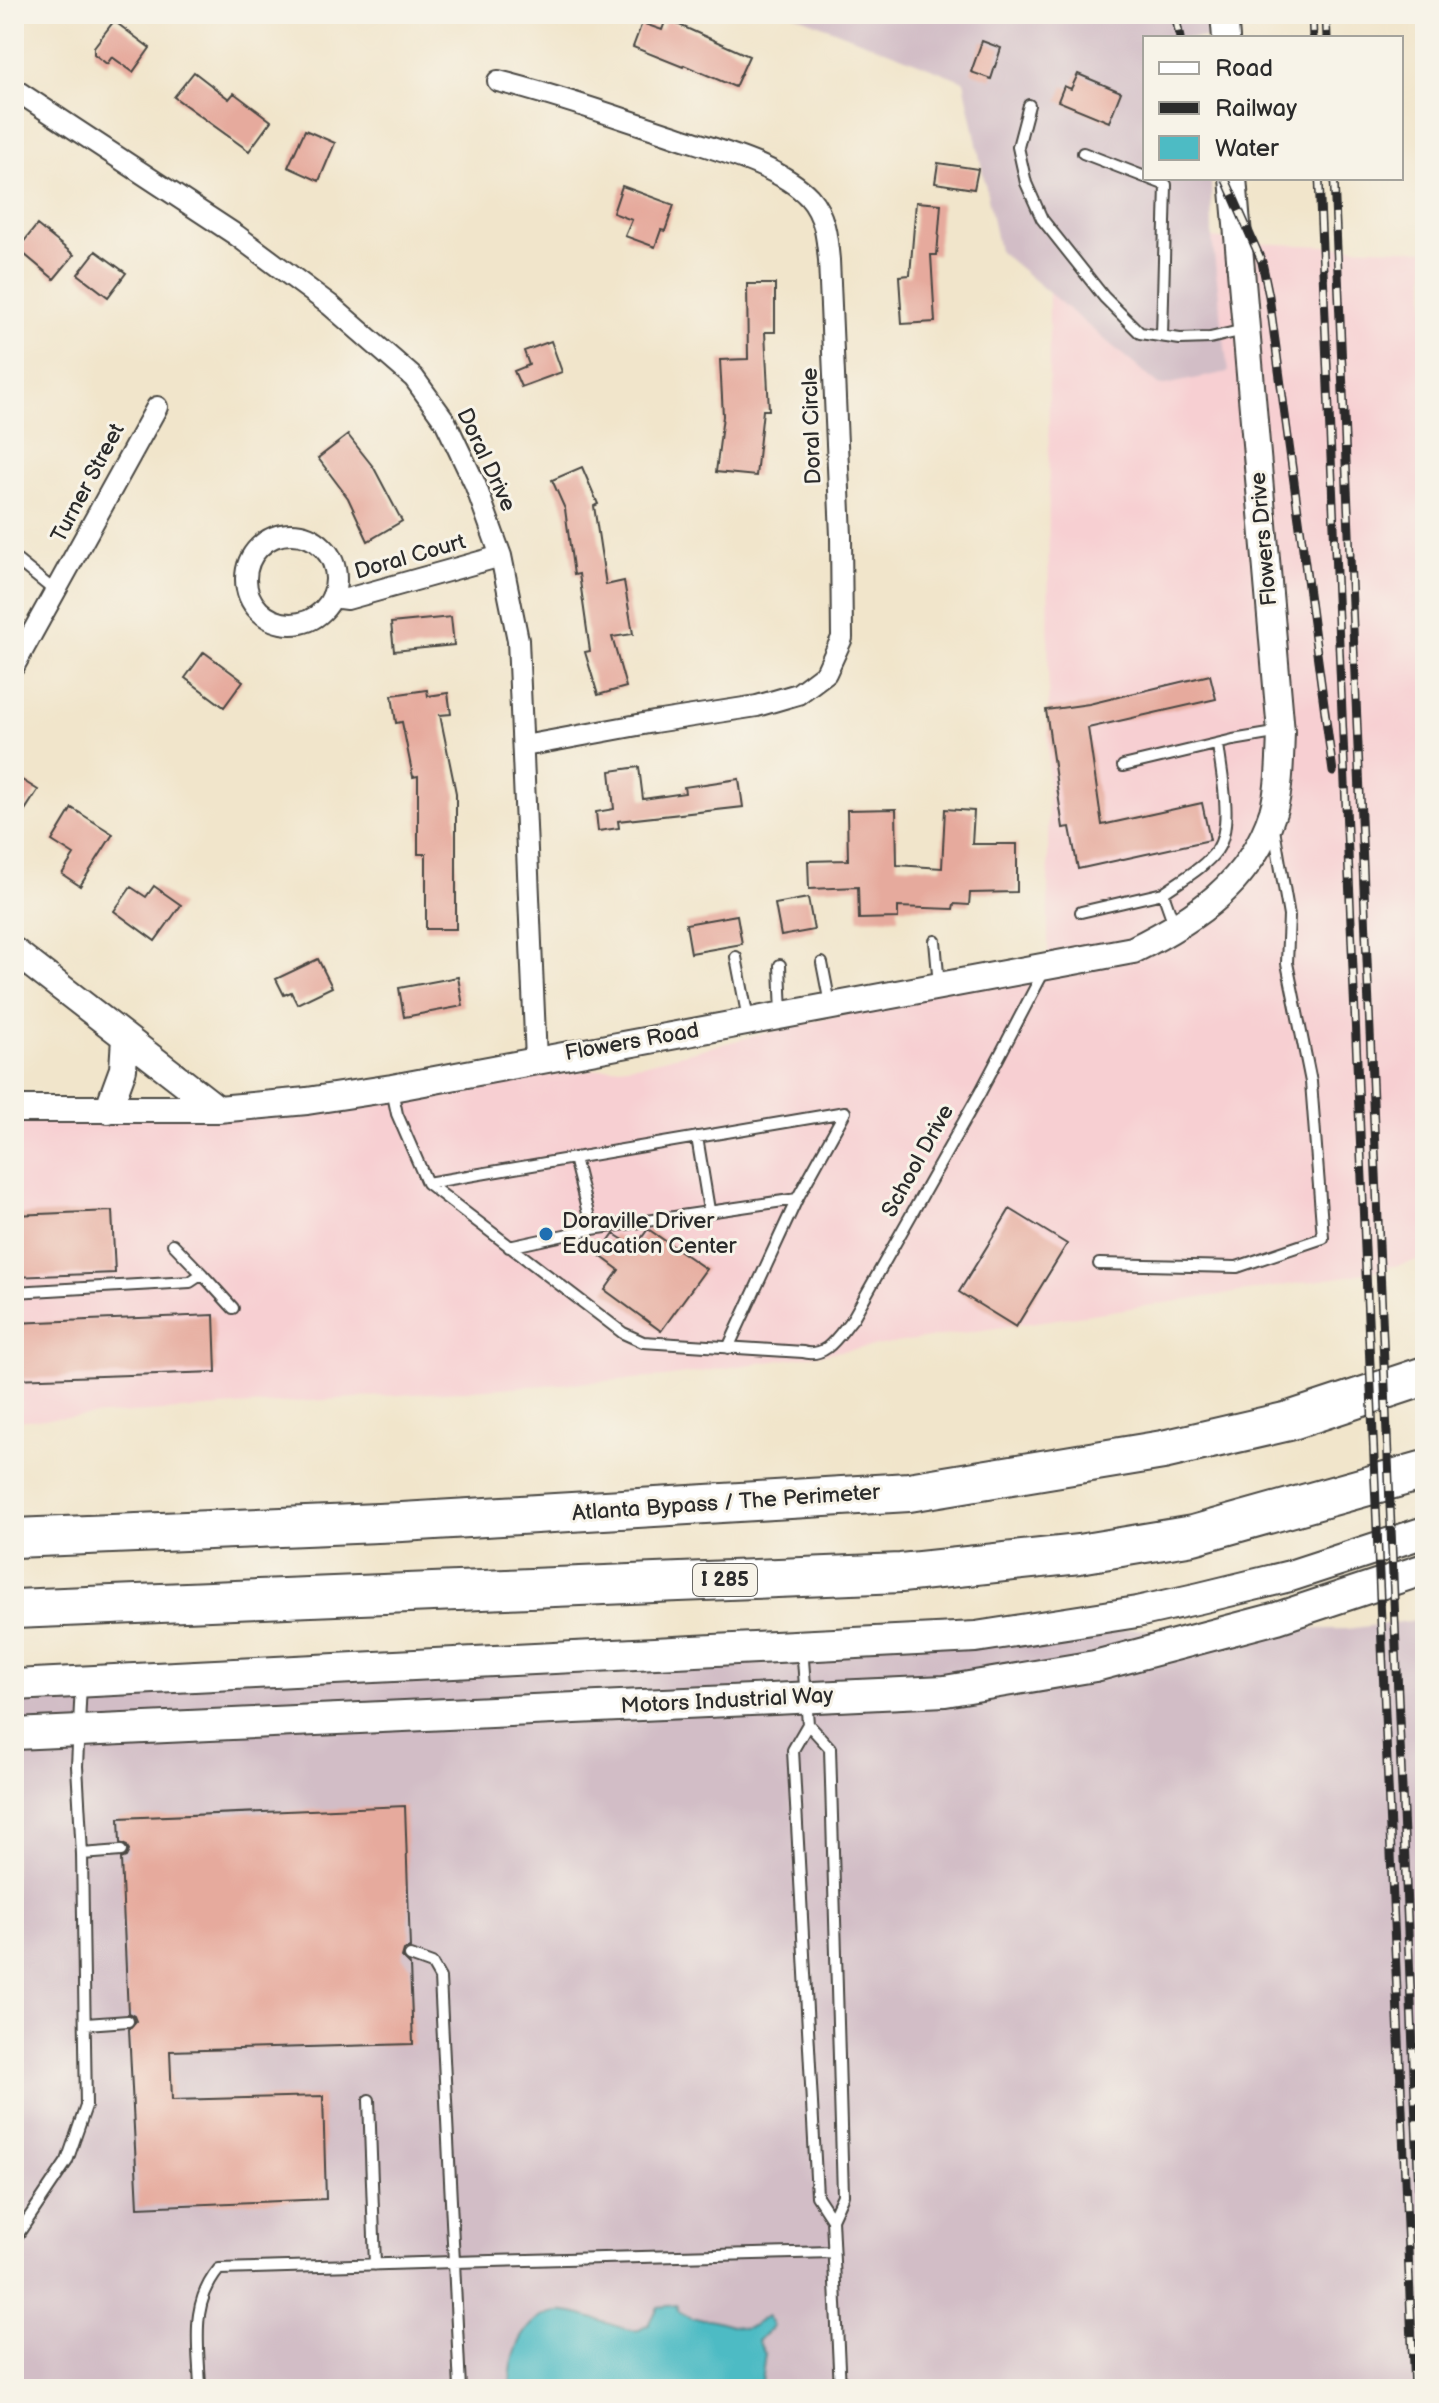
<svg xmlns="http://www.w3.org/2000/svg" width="1439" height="2403" font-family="'Balsamiq Sans',sans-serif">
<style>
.built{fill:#f7cfd2}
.industrial{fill:#d2bdc6}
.water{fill:#4dbbc4;stroke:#3c7378;stroke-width:2}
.building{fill:#e6aa9d}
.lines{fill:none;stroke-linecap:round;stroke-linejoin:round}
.service-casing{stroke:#494743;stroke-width:14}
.minor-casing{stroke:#494743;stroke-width:24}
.tertiary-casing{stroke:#494743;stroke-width:30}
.secondary-casing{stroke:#494743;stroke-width:34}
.motorway-casing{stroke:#494743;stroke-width:42}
.service{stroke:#fff;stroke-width:10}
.minor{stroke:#fff;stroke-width:20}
.tertiary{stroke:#fff;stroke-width:26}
.secondary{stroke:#fff;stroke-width:30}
.motorway{stroke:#fff;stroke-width:38}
.rail-casing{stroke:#2b2b2b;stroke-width:9}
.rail{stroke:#f7f3e8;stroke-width:6;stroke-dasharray:18;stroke-linecap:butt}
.poi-dot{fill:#1f6fb2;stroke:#f7f3e8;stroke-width:3}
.labels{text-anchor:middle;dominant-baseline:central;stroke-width:6;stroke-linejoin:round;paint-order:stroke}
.shield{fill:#f7f3e8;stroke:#686764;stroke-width:2}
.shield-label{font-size:20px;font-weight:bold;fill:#2b2b2b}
.street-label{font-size:22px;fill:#2b2b2b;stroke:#f7f3e8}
.poi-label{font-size:22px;fill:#2b2b2b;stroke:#f7f3e8;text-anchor:start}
</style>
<rect width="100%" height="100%" fill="#f7f3e8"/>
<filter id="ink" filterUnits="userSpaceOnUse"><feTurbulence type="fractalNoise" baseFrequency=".0125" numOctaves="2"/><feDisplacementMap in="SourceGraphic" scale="16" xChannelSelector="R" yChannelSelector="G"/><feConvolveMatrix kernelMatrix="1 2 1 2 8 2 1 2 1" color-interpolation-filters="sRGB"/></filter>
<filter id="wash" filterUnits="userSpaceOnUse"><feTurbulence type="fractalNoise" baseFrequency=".006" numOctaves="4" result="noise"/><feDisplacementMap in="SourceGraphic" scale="32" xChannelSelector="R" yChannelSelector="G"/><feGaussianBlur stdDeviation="1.8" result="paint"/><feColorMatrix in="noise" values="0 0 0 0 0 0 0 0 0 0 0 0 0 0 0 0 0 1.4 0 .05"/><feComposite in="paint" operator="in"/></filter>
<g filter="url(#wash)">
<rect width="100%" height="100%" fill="#f1e5cb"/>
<path class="built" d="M1049,218l204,25 172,7v1009l-70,16 -690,102 -651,44v-321l235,11 394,-47 405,-102z"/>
<path class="industrial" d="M793,14h414l1,24h-63v140h66l1,60 16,134 -68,14 -161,-135 -35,-170z
M1425,1619v770h-1411v-708l1109,-52h223z"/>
<path class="water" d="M677,2305l1,6 13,8h18l34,9 9,-2 15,-10 6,10 -15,15 7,13 -5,35h-249c-4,-31 15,-80 54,-77 25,2 47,16 72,19l12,-6 9,-18z"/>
<g id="blocks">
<path class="building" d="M666,19l83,37 -14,31 -51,-22 -1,2 -50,-20 9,-24 20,7z
M114,21l36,27 -17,24 -21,-15 -5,7 -13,-10v-7z
M982,41l19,7 -10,31 -20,-7z
M194,72l35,27 5,-6 37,28 -22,30 -75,-54z
M1078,74l43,18 -12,30 -51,-21 6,-15 7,3z
M305,130l30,13 -16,38 -31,-14z
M938,163l40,6 -4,20 -39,-6z
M622,186l52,19 -9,26 -4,-1 -6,17 -30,-11 7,-16 -19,-7z
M916,202l25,2 -4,51h-6l4,67 -33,2 -3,-48 11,-1z
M37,225l37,30 -20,24 -36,-30z
M96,251l30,22 -18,24 -30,-23z
M747,284h28v48h-10l4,78h-6l-7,66 -40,-4 7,-56 -3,-56 28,-1z
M551,341l11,31 -41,15 -7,-16 15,-6 -5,-14z
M348,435l26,33 28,53 -34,20 -20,-43 -30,-40z
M582,467l16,37 -4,2 12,79 18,-4 9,53 -21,3 14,50 -28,8 -13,-43 5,-1 -11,-77 -5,1 -9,-66 -13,-29z
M451,617l3,28 -60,6 -3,-28z
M204,652l39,29 -19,26 -39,-29z
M1210,675l6,24 -128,29 14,97 100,-22 8,37 -132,29 -8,-42 -7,1 -17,-118 43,-6z
M427,690l1,6 20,-3 3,21 -11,1 16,78v136h-30v-75h-8v-78l-5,1 -11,-55 -6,1 -4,-28z
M639,767l4,32 42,-6 -1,-6 55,-8 4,28 -125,14 1,7 -21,3 -2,-19 18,-3 -4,-38z
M14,775l24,15 -24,37z
M72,808l41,26 -33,52 -18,-12 12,-19 -22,-14z
M896,809l1,56 45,3 3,-59 29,2 -2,33h45v48l-47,1 -1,12 -15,-1 -1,5 -55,-2v11l-39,1 -1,-32 -49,2 -1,-28 40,-1 -1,-50z
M154,886l27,19 -26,36 -41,-30 17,-24 15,10z
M808,898l6,32 -33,6 -6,-32z
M737,915l5,29 -51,9 -5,-29z
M318,959l14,28 -35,17 -6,-12 -7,3 -8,-16z
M458,977l5,29 -59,11 -5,-29z
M1010,1209l57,35 -51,83 -57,-35z
M112,1211l3,62 -101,4v-62z
M648,1229l58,40 -45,62 -56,-41 14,-20 -20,-15 15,-21 21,13z
M214,1315l2,57 -202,7v-56z
M405,1806l5,142 -6,2 -2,7 8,8 3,79 -243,7 2,49 151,-4 3,103 -188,8 -9,-178 7,-8 -2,-5 -6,-3 -7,-154 5,-2 3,-6 -2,-5 -7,-3 -1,-25z"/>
</g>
</g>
<g filter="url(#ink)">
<use href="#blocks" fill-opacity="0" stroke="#494743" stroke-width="2"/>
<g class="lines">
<defs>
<path id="service" d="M1029,105l-11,42 8,36 16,36 62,78 36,36 40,6 30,-1 34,-8
M1083,153l62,24
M1148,178l18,7 -4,151
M14,558l42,34
M1123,766l110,-26 48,-8
M1163,893c18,-13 41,-25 54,-43 17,-25 4,-77 1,-106
M1081,912l82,-19 12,34
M935,941l4,44
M736,957l12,62
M822,963l8,41
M780,965l2,50
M392,1090l5,24 30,69 196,150 20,9 160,10c24,7 36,-18 50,-34l128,-227 63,-120
M697,1137l12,73
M574,1158l18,71
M427,1183l418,-71 -48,87 -69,149
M509,1247l83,-18 205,-30
M1099,1264l138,3 86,-29 -12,-156 -24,-119 2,-47 -15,-87
M202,1274l31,34
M14,1292l176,-10 12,-8 -29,-30
M802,1647l6,77 -15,26 24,446 15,23
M808,1724l22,24 13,447 -11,24 8,170
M82,1854l39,-3
M86,2024l42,-3
M369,2100l6,165
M14,2240l53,-79 19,-55 -4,-252 -5,-88 4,-82
M14,2385l6,4
M200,2389c-1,-44 -11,-84 19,-120l235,-7 -14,-284 -8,-14 -22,-8
M460,2389l-6,-127 379,-10"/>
<path id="minor" d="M498,81c61,15 119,36 177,55 41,14 104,29 134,61 16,18 18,41 20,63l12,276 1,102 -16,35 -28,21 -41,12 -103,16 -130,24
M14,89l222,146 94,70 84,73 31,43 30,63 26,72 17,84 18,420
M246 579a45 45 0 1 1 90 0a45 45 0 1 1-90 0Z
M332,597l15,2 154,-43
M14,666l143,-259"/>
<path id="tertiary" d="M1224,14l2,24
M14,951l204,158
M14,1109h204l89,-8 85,-13 741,-138c63,-31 117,-67 140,-138 7,-24 7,-55 8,-80l-48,-554
M108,1110l15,-41 2,-31"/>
<path id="secondary" d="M14,1685l962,-48 161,-25 63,-14 90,-22 135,-44
M14,1734l931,-43 150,-25 182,-48 148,-49"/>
<path id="motorway" d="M14,1538l388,-16 507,-30 254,-42 126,-29 136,-45
M14,1609l887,-36 178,-19 114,-19 232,-65"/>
</defs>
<use href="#service" class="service-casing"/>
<use href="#minor" class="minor-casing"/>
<use href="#tertiary" class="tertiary-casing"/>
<use href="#secondary" class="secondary-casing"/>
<use href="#motorway" class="motorway-casing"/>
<use href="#service" class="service"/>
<use href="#minor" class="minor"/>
<use href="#tertiary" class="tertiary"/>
<use href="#secondary" class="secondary"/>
<use href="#motorway" class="motorway"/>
<defs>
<path id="rail" d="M1175,14l5,24
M1312,14l1,24
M1326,14l1,24
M1225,178l37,84 7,34 64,476
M1319,178l95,2211
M1334,178l91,2156"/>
</defs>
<use href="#rail" class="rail-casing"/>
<use href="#rail" class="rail"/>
</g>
</g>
<circle class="poi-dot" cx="546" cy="1234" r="8"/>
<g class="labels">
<rect class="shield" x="693" y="1564" width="64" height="32" rx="6"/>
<g class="shield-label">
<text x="725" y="1580">I 285</text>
</g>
<g class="street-label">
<text transform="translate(812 426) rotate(-92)">Doral Circle</text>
<text transform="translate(486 460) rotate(65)">Doral Drive</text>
<text transform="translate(88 483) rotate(-62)">Turner Street</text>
<text transform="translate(1264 539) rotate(-95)">Flowers Drive</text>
<text transform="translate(410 557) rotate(-16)">Doral Court</text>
<text transform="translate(632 1042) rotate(-10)">Flowers Road</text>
<text transform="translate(918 1161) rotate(-61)">School Drive</text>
<text transform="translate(726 1503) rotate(-4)">Atlanta Bypass / The Perimeter</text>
<text transform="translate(727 1701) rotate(-3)">Motors Industrial Way</text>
</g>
<g class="poi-label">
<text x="562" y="1221">Doraville Driver<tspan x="562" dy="25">Education Center</tspan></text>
</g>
</g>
<rect width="1439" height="2403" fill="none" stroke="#f7f3e8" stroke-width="48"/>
<rect x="1143" y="36" width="260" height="144" fill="#f7f3e8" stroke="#a5a39c" stroke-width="2"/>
<rect x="1159" y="62" width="40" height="12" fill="#ffffff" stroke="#a5a39c" stroke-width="2"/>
<text x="1215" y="76" font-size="24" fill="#2b2b2b">Road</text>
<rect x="1159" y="102" width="40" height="12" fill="#2b2b2b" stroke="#a5a39c" stroke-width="2"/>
<text x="1215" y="116" font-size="24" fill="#2b2b2b">Railway</text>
<rect x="1159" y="136" width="40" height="24" fill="#4dbbc4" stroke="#a5a39c" stroke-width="2"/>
<text x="1215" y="156" font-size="24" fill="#2b2b2b">Water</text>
</svg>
